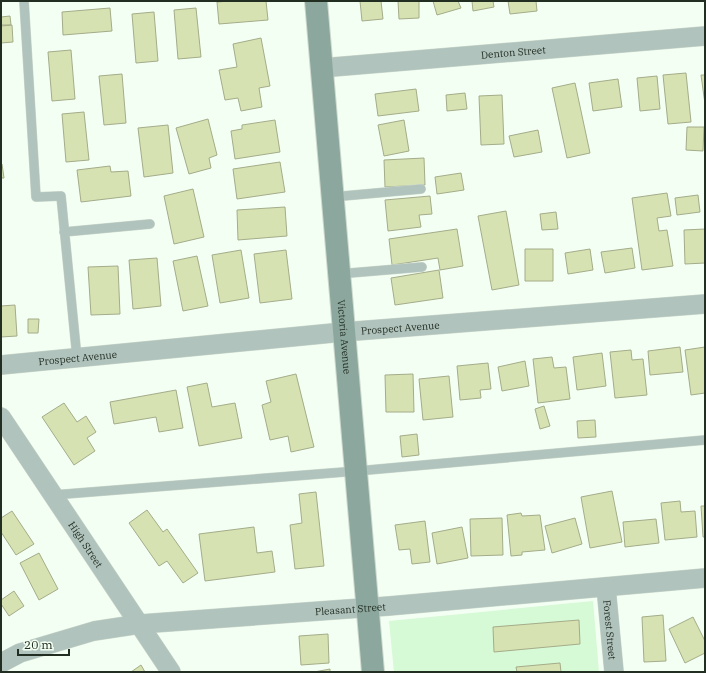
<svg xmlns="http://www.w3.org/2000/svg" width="706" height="673" font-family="'IBM Plex Serif',serif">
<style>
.built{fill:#d6f9d6}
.building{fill:#d7e2b2;stroke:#a4ac89}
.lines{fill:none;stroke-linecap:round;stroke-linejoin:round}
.lane-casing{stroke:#ced9ce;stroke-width:10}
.street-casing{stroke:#ced9ce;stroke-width:20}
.secondary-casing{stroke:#ced9ce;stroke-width:24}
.lane{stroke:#b0c3bd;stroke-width:9}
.street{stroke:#b0c3bd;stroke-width:19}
.secondary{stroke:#8ca89e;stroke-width:22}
.labels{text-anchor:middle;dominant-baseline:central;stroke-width:3.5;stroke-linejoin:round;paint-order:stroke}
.street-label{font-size:10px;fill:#232e23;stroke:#f3fff3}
</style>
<rect width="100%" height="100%" fill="#f3fff3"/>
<path class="built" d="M593,601l6,71h-205l-5,-51z"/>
<path class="building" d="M230,1h36l2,19 -49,4 -2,-22z
M360,1h21l2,18 -21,2z
M398,1h21v17l-20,1z
M433,1h25l3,7 -24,7z
M472,1h21l1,6 -21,4z
M508,1h28l1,10 -27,3z
M110,8l2,23 -49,4 -1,-23z
M196,8l5,49 -23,2 -4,-49z
M154,12l4,49 -22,2 -4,-49z
M10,16l1,9h-10v-8z
M12,25l1,17 -12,1v-17z
M261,38l9,48 -11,2 3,19 -21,4 -3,-13 -13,2 -6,-30 18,-3 -4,-23z
M71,50l4,49 -23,2 -4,-49z
M686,73l5,49 -23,2 -5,-49z
M122,74l4,49 -22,2 -5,-49z
M701,75h4v29z
M657,76l3,33 -20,2 -3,-33z
M618,79l4,28 -29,4 -4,-28z
M575,83l15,70 -23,5 -15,-70z
M416,89l3,22 -41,5 -3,-22z
M465,93l2,16 -20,2 -1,-16z
M502,95l2,49 -23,1 -2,-49z
M84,112l5,48 -23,2 -4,-48z
M208,119l9,36 -8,3 2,10 -22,6 -13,-46z
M275,120l5,32 -45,7 -4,-28 11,-2v-4z
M404,120l5,31 -25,5 -6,-31z
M168,125l5,48 -29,4 -6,-49z
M687,127h17l-1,24 -17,-1z
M538,130l4,22 -28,5 -5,-21z
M424,158l1,27 -40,2 -1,-27z
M280,162l5,30 -48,7 -4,-30z
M1,164h1l2,14h-3z
M110,166l1,6 17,-1 3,25 -50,6 -4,-32z
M461,173l3,17 -27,4 -2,-17z
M193,189l11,48 -30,7 -10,-48z
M667,193l4,23 -14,2 2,13 8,-1 6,36 -31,4 -10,-72z
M698,195l2,17 -23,3 -2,-17z
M430,196l2,18 -13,1 2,12 -33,4 -3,-31z
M285,207l2,29 -49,4 -1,-30z
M506,211l13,74 -27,5 -14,-74z
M556,212l2,17 -16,1 -2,-16z
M457,229l6,37 -23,4 -2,-12 -46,7 -3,-26z
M705,229v34l-20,1 -1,-34z
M632,248l3,20 -30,5 -4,-21z
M525,249h28v32h-28z
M590,249l3,21 -25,4 -3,-21z
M241,250l8,48 -29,5 -8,-48z
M286,250l6,49 -32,4 -6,-49z
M197,256l11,50 -25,5 -10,-50z
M157,258l4,48 -28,3 -4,-49z
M118,266l2,48 -29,1 -3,-48z
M439,270l4,28 -48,7 -4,-27z
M15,305l2,31 -16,1v-31z
M28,319h11l-1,14h-10z
M680,347l3,25 -33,3 -2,-24z
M705,347v46l-14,2 -6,-45z
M631,350l1,10 11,-1 4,36 -32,3 -5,-46z
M602,353l4,33 -29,4 -4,-33z
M552,357l2,11 12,-1 4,32 -32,4 -5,-44z
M525,361l4,25 -27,5 -4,-24z
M488,363l3,26 -11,1 1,8 -21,2 -3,-34z
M296,374l18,73 -23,5 -3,-16 -18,4 -8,-35 9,-3 -5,-21z
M413,374l1,38h-28l-1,-37z
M449,376l4,41 -30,3 -4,-41z
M207,383l5,24 23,-4 7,35 -43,8 -12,-59z
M176,390l7,38 -24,4 -3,-15 -42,7 -4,-22z
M64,403l13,19 9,-6 10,16 -9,6 8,13 -21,14 -32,-48z
M544,406l6,20 -10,3 -5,-20z
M595,420l1,17 -18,1 -1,-17z
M417,434l2,21 -17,2 -2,-21z
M612,491l10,51 -32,6 -9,-51z
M316,492l8,74 -29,3 -5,-44 12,-2 -3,-29z
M680,501l1,11 14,-1 2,26 -32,3 -4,-37z
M701,506h4v31h-2z
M147,510l16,22 4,-3 31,44 -15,10 -16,-22 -8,5 -30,-43z
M12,511l22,33 -18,11 -15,-23v-14z
M521,513l1,3 18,-1 5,35 -23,2v3l-11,1 -4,-41z
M502,518l1,37 -32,1 -1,-37z
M575,518l7,26 -30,9 -7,-27z
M656,519l3,24 -34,4 -2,-25z
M425,521l5,41 -18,2 -2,-15 -11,1 -4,-25z
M254,527l3,26 15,-2 3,21 -70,9 -6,-47z
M462,527l6,31 -31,6 -5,-31z
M39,553l19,36 -19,11 -19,-37z
M14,591l10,15 -15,10 -8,-12v-4z
M663,615l3,46 -22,1 -2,-45z
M693,617l12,24v12l-20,10 -16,-34z
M579,620l1,24 -86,8 -1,-25z
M328,634l1,29 -28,2 -2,-29z
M560,663l1,9h-44l-1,-5z
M141,665l4,7h-14z
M330,669v3h-16z"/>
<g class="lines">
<defs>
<path id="lane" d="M24,1l12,196 25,-1 16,162
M332,197l89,-8
M64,232l86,-8
M338,274l84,-7
M53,495l304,-24 348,-31"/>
<g id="street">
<path id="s1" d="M321,68l384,-32"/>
<path id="s2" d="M1,365l342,-33 362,-28"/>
<path id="s3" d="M1,417l170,255"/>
<path id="s4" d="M606,587l8,85"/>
<path id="s5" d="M1,663l19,-10 74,-22 46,-7 249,-18 316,-28"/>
</g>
<g id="secondary">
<path id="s6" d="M316,1l57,671"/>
</g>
</defs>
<use href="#lane" class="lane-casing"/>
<use href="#street" class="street-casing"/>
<use href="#secondary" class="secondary-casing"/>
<use href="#lane" class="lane"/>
<use href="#street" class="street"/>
<use href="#secondary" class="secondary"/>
</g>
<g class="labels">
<g class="street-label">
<text stroke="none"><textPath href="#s1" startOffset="193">Denton Street</textPath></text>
<text stroke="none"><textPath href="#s2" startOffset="401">Prospect Avenue</textPath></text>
<text stroke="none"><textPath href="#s6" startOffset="337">Victoria Avenue</textPath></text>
<text stroke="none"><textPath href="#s2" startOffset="77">Prospect Avenue</textPath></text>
<text stroke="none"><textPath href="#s3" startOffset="153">High Street</textPath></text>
<text stroke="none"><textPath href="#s5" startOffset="356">Pleasant Street</textPath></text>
<text stroke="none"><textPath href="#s4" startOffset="43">Forest Street</textPath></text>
</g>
</g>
<rect width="706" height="673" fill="none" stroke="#232e23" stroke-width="4"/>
<path d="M18 649v6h51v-6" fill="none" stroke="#232e23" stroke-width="2"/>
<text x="24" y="649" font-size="12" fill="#232e23" stroke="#f3fff3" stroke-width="3" paint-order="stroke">20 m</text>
</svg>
